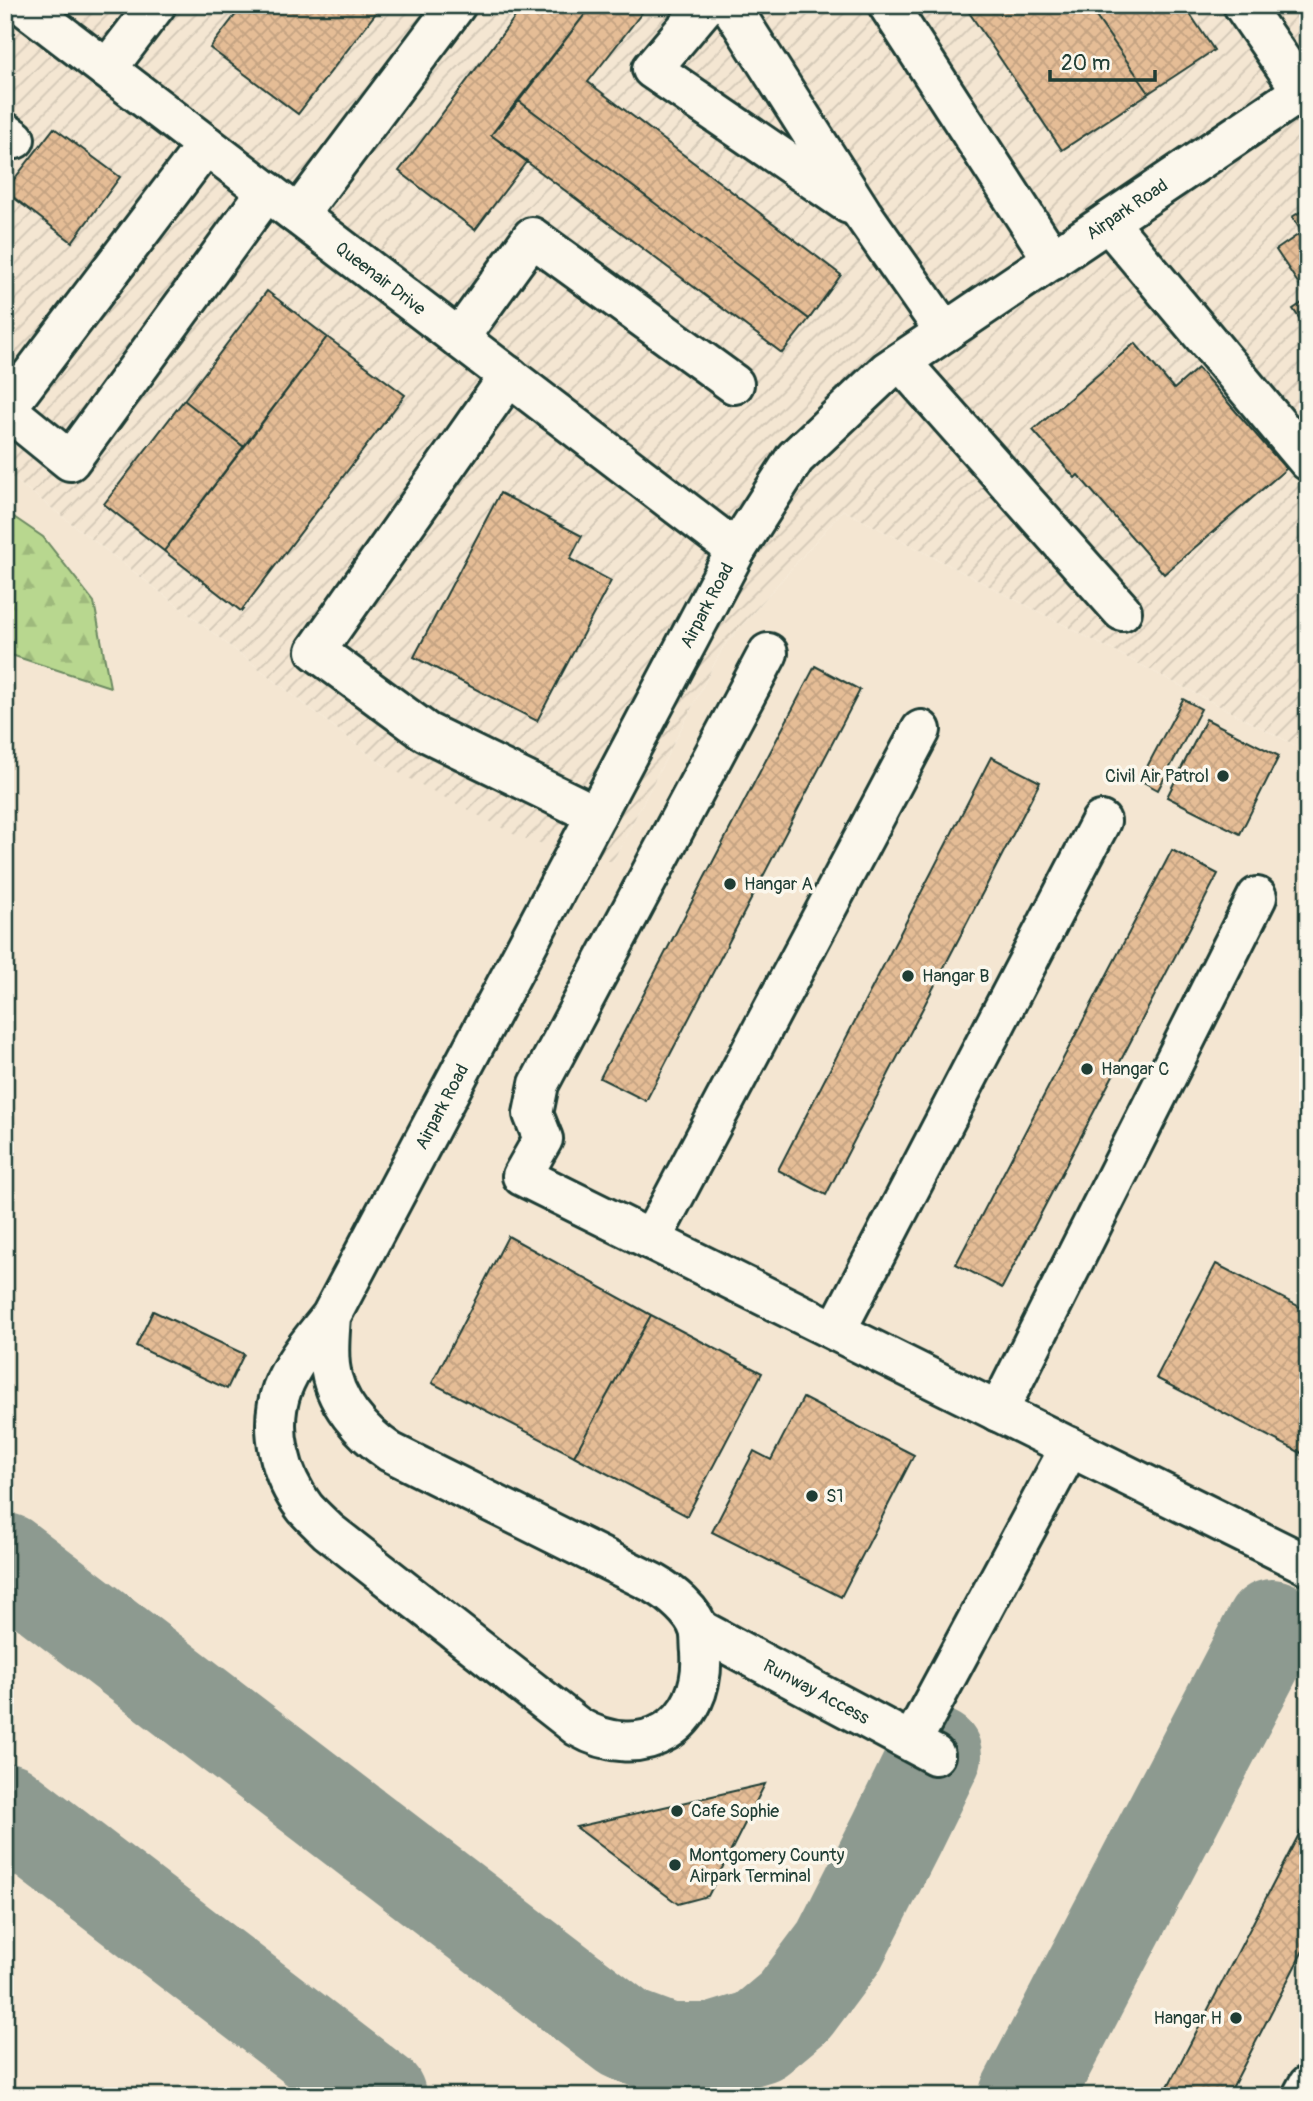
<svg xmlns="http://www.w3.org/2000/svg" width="1313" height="2101" font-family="Pangolin,sans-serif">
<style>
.built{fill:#f4e6d2}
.industrial{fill:url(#industrial-furrows)}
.forest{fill:url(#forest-firs);stroke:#6c8a62;stroke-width:2}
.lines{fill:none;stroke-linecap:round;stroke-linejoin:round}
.taxiway{stroke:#8d9a90;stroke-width:94}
.building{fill:url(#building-cross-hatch);stroke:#1f3d34;stroke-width:2}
.minor-casing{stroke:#1f3d34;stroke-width:44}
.minor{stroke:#fbf7ec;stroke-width:38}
.poi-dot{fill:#1f3d34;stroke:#fbf7ec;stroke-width:2.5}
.labels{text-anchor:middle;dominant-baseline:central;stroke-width:7;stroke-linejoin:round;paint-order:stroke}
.street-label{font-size:18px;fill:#1f3d34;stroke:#fbf7ec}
.poi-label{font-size:18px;fill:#1f3d34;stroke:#fbf7ec;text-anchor:start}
</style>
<defs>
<pattern id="industrial-furrows" width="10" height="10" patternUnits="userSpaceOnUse" patternTransform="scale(1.75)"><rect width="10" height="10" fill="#f4e6d2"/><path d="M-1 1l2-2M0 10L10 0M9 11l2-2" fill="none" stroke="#d1c6b5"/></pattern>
<pattern id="forest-firs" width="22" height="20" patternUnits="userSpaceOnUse" patternTransform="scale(1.75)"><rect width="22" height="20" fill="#b8d78f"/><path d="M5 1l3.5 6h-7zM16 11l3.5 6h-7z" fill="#9eb97c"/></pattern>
<pattern id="building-cross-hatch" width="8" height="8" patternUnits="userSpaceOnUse" patternTransform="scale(1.75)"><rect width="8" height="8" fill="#e5bd96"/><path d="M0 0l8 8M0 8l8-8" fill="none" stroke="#c4a382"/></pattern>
</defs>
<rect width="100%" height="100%" fill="#fbf7ec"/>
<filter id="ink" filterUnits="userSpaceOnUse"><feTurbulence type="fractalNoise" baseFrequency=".0143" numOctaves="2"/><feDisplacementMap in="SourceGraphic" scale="14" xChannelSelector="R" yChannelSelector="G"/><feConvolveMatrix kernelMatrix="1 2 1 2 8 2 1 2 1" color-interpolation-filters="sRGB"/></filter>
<g filter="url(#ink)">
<path class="built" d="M5,472l377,292 231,97 110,-214 120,-137 465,242v1344h-1303z"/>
<path class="industrial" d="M5,5h1303v747l-465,-242 -120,137 -110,214h-15l-81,-25 -135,-72 -377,-292z"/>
<path class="forest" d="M5,511l38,26 51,65 16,85 -105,-34z"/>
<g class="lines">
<path class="taxiway" d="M5,1560l620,474 43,16h46l45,-14 36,-30 44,-59 57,-112 39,-80
M5,1809l374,287
M1026,2096l246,-470"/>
</g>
<path class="building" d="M243,5h139l-84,109 -88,-66z
M524,5h68l-101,130 36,26 -52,69 -76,-59z
M592,5h56l-60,77 253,193 -32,44 -290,-218z
M964,5h124l61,88 -87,57z
M1088,5h96l30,45 -65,43z
M519,101l290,218 -27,34 -291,-218z
M54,128l66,49 -48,65 -67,-51z
M1308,207v91l-32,-48 26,-18 -10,-15z
M267,291l60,46 -83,110 -60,-47z
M1308,299v32l-15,-22z
M327,337l78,58 -164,216 -77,-60z
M1135,343l39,46 24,-21 88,101 -122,105 -86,-99 -3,3 -42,-48z
M184,400l60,47 -80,104 -60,-47z
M500,493l82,43 -12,23 41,22 -74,140 -123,-64z
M815,666l45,24 -214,411 -46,-23z
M1183,699l18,10 -43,81 -18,-10z
M1206,719l73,37 -39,78 -73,-37z
M991,757l49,25 -214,413 -48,-25z
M1172,850l46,24 -216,414 -46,-24z
M508,1236l143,79 -77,141 -142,-73z
M1216,1264l92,47v130l-7,12 -145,-75z
M153,1311l91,43 -17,35 -91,-43z
M651,1315l111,58 -75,143 -113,-60z
M803,1398l111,57 -73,142 -129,-65 42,-81 17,9z
M765,1784l-57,112 -30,8 -102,-77z
M1308,1817v124l-80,155h-65z"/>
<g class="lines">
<defs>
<g id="minor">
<path id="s1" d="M23,5l713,545"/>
<path d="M706,5l-54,64 197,135"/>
<path d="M730,5l132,208 83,119"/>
<path d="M888,5l165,255"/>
<path d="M1243,5l59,86"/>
<path d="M107,69l49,-64"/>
<path d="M5,132l10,7"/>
<path d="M206,145l-200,264 64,52 197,-270"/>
<path d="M298,215l158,-210"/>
<path d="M1108,222l200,239"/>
<path d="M459,338l73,-101 202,147"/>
<path d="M901,362l221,249"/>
<path d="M509,376l-193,275 110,81 170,83"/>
<path d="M768,653l-229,431 -6,30 10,25 -21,37 786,389"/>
<path d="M651,1240l270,-510"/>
<path id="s2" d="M331,1316c-1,16 -3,33 -1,49 3,36 32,68 60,87l265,132c16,9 39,28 44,46 2,7 1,15 2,22 5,75 -59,112 -123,75l-250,-196c-7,-7 -16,-15 -23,-23 -25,-32 -37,-80 -23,-119 10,-27 31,-50 49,-73l405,-766 59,-92 92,-87 421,-284"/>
<path d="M836,1331l265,-510"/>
<path d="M998,1412l259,-515"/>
<path id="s3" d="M699,1629l236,126"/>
<path d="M907,1739l11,-9 152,-283"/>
<path d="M1302,2096l6,-11"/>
</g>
</defs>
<use href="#minor" class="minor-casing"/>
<use href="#minor" class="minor"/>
</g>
</g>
<g class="poi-dot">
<circle cx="1223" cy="776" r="7"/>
<circle cx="730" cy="884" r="7"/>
<circle cx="908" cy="976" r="7"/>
<circle cx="1087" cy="1069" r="7"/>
<circle cx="812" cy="1496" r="7"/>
<circle cx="677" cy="1811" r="7"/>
<circle cx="675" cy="1865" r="7"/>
<circle cx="1236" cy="2018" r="7"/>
</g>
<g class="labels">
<g class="street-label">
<text stroke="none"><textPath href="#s2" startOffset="2681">Airpark Road</textPath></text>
<text stroke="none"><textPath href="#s1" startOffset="450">Queenair Drive</textPath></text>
<text stroke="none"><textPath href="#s2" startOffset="2093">Airpark Road</textPath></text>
<text stroke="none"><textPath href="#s2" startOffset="1526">Airpark Road</textPath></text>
<text stroke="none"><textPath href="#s3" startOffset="133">Runway Access</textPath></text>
</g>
<g class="poi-label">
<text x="1209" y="776" text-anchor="end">Civil Air Patrol</text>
<text x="744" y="884">Hangar A</text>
<text x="922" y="976">Hangar B</text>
<text x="1101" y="1069">Hangar C</text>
<text x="826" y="1496">S1</text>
<text x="691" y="1811">Cafe Sophie</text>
<text x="689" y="1855">Montgomery County<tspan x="689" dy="21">Airpark Terminal</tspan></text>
<text x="1222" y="2018" text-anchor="end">Hangar H</text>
</g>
</g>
<rect width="1313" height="2101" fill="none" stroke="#fbf7ec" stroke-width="28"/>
<rect x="14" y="14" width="1285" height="2073" fill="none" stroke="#1f3d34" stroke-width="2.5" filter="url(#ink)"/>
<path d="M1050 70v10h105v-10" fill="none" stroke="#1f3d34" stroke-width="3.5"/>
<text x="1061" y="70" font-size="21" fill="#1f3d34" stroke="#fbf7ec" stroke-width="5" paint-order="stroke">20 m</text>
</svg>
